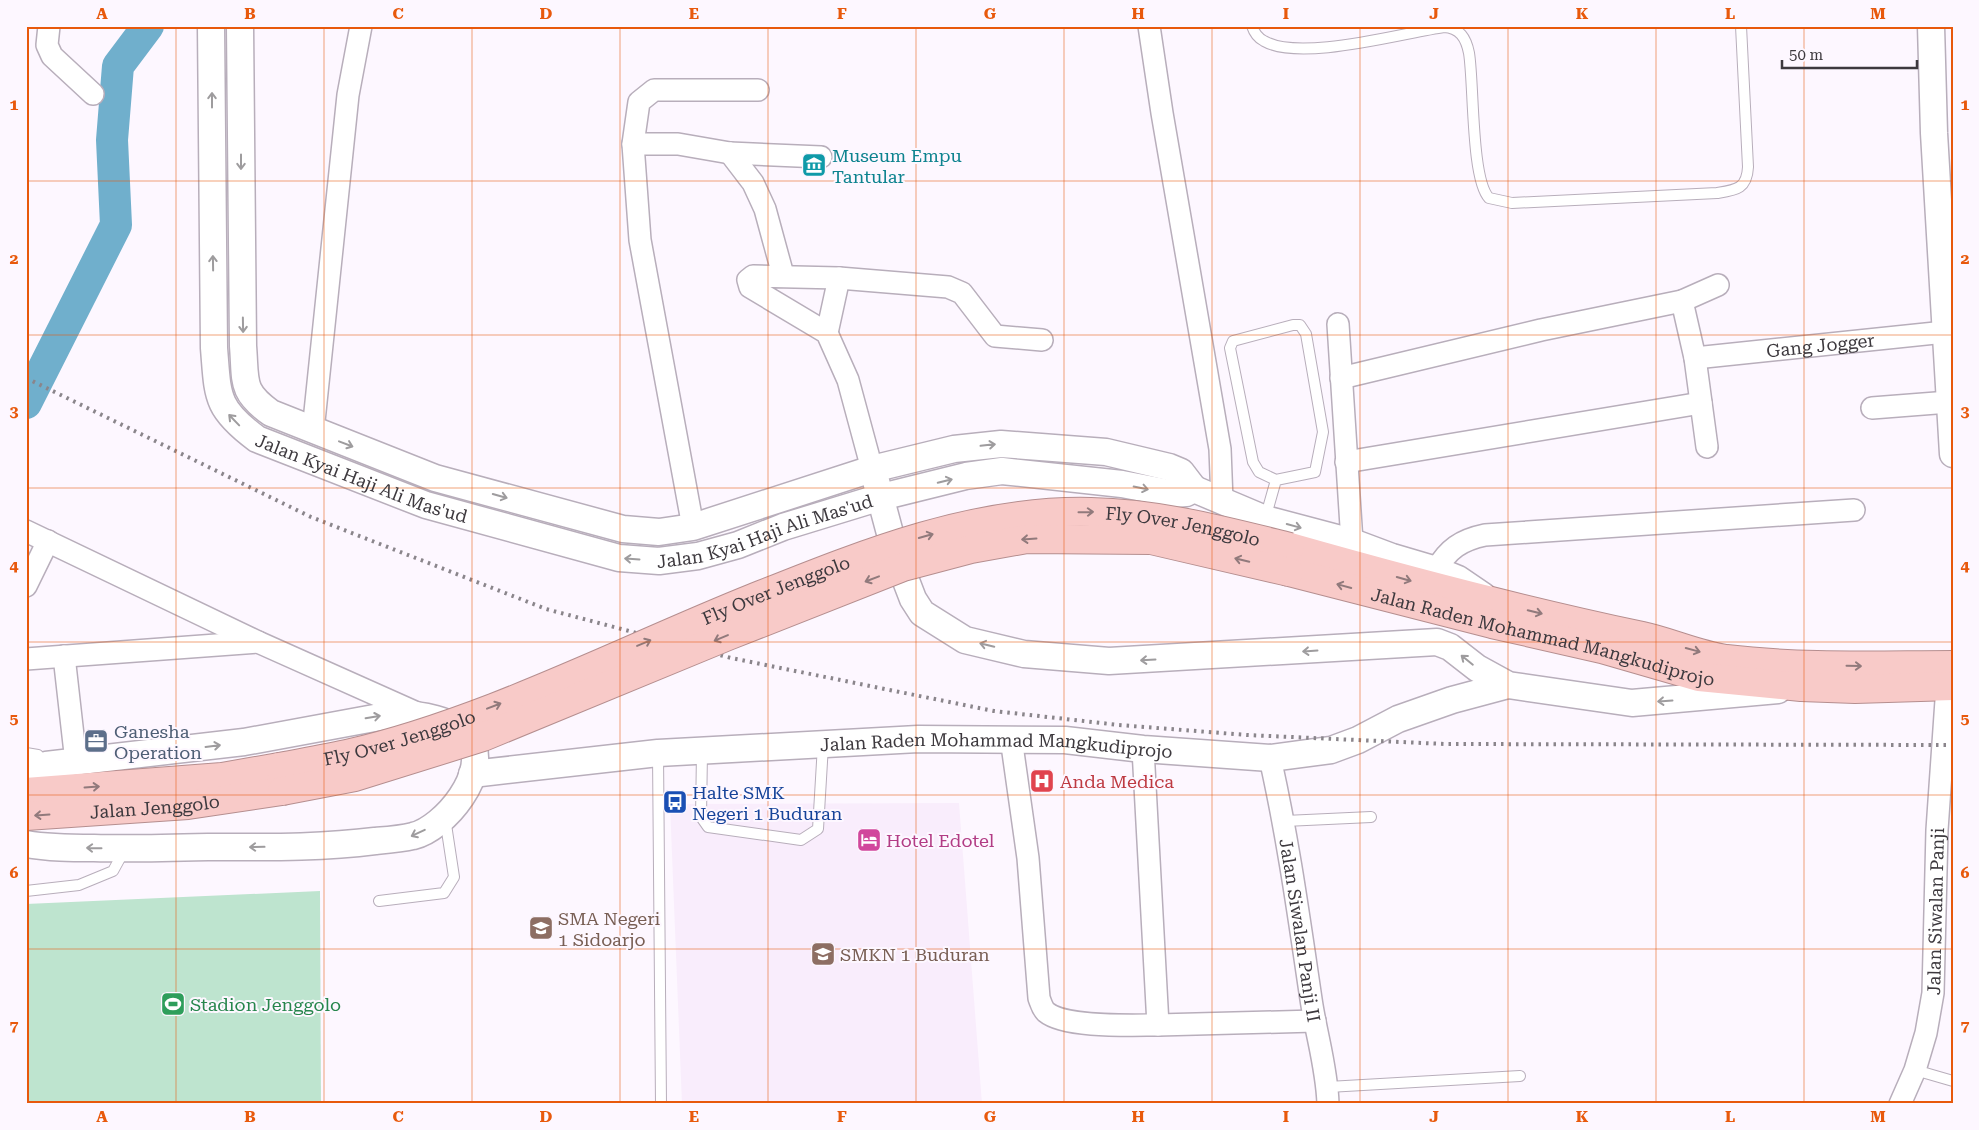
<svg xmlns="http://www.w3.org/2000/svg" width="1979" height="1130" font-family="'Roboto Serif',serif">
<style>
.built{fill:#f9edfc}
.green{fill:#bee4cf}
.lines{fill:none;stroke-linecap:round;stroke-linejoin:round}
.river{stroke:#70afcc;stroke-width:32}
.service-casing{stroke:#b8aebb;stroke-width:12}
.minor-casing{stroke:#b8aebb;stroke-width:24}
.tertiary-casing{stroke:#b8aebb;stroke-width:29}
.trunk-casing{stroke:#b58e8f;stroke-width:30}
.service{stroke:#fff;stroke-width:10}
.minor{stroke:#fff;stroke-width:21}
.tertiary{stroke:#fff;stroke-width:26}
.trunk{stroke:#f8cac8;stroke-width:28}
.rail{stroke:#8a858b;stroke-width:4;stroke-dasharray:2.5 5;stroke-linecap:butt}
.trunk-bridge-casing{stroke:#b58e8f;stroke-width:30;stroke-linecap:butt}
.trunk-bridge{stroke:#f8cac8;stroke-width:28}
.oneway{stroke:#9e9c9e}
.oneway2{stroke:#917a7c}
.grid{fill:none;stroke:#e8590c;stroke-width:1;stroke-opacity:0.55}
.labels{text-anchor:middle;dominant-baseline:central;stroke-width:4;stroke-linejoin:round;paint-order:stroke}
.culture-label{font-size:18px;fill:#0d838f;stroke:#fdf7ff;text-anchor:start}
.street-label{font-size:18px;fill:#3d393e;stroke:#fdf7ff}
.service-label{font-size:18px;fill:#4e5e75;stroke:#fdf7ff;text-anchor:start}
.health-label{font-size:18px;fill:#be3a42;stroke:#fdf7ff;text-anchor:start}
.transit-label{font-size:18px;fill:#164399;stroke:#fdf7ff;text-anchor:start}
.hotel-label{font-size:18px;fill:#b23c85;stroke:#fdf7ff;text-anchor:start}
.education-label{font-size:18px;fill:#785e54;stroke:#fdf7ff;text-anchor:start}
.leisure-label{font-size:18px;fill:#27864d;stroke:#fdf7ff;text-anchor:start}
.neatline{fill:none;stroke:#e8590c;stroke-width:2}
.grid-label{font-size:16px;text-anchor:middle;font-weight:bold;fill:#e8590c}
</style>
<rect width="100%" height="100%" fill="#fdf7ff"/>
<path class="built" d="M959,803l23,301h-300l-12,-300z"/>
<path class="green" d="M320,891l1,213h-295v-200z"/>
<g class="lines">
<path class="river" d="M26,403l90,-178 -4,-85 6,-74 30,-40"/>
<defs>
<path id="service" d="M1252,26c2,6 6,12 12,15 36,21 138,-8 180,-14 16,1 22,11 25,26 5,30 2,126 20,145l23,5 205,-10c19,-3 30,-4 31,-26l-7,-141
M1265,519l11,-39 -17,-8 -6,-10 -23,-114 3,-7 60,-16h7l6,9 17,98 -8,40 -39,8
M702,752l-1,65 7,10 93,13 17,-11 5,-84
M26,753l12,2 6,7
M658,754l3,350
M1285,821l86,-4
M26,891l53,-6 34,-14 12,-22
M379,901l65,-8 10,-16 -9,-59
M1915,1070l38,11
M1328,1087l192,-11"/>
<g id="minor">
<path d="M49,26l-2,19 5,11 41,38"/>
<path d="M1149,26l13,87 58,336 2,52"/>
<path d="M633,144l6,-42 15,-12h104"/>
<path d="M730,153l23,30 12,26 18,66"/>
<path d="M1682,301l13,57 12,89"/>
<path d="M1338,324l14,218"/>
<path d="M827,333l12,-55"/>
<path id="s1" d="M1695,358l250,-26"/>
<path d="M1341,378l200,-48 141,-29 36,-16"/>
<path d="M1872,408l77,-6"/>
<path d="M313,431l35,-336 13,-69"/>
<path d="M1346,462l355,-59"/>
<path d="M872,469l-24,-89 -21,-47 -77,-46 -2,-7 5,-4 86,2 109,9 14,6 33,43 47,4"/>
<path d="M693,527l-53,-287 -7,-96h45l52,9 91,4"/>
<path d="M26,531l232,111 159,71"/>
<path d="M1436,570c12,-21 25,-30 49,-35l369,-25"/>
<path d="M26,586l22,-45"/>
<path d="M64,656l12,106"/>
<path d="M26,659l232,-17"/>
<path d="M1011,738l17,120 11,140c2,5 3,10 7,14 19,16 86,13 112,13l-15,-276"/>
<path id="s2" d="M1270,758c18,80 29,160 41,241 5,35 16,69 17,105"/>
<path d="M1158,1025l157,-4"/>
<path id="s3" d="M1900,1104l15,-34 11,-37 7,-40 4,-163 10,-144"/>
</g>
<g id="tertiary">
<path id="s4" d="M211,26l3,322c4,48 1,60 43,91l169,66 193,53 40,3 39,-5 40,-11 45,-18 98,-30 85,-21 36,-5 120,13 52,10 12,-1 8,-4 71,30 87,23 40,15 44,13 22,9 25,17"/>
<path d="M240,26l3,320c3,35 -3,45 28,67l164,65 188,51 36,3 34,-5 179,-58 82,-20 47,-5 105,8 63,15 12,5 13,17"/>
<path d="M1931,26l3,107 19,321"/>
<path d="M876,481l19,71 18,47 9,14 43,27 59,14 85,7 328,-19 13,5 27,21 31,17 124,18 146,-13"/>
<path d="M26,770l20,-5 198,-23 152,-28c22,0 59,5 73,25 23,32 -25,90 -56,97 -12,3 -26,4 -38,5 -55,7 -111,6 -167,6 -38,1 -76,2 -114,1 -23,0 -45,0 -68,-4"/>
<path id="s5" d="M472,774l186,-21 260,-14 147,1 78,9 127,9 61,-8 27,-10 40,-21 54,-19 56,-15"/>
</g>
<g id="trunk">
<path d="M1290,547c116,33 233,64 352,89 28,6 56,19 84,23 76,9 151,6 227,6"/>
<path id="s6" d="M1289,572l203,52 110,25 97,28 102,10 54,2 98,-3"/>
<path d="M26,792l196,-15 57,-10"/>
<path id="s7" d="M26,816l162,-11 94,-14"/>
</g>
</defs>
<use href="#service" class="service-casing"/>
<use href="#minor" class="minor-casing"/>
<use href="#tertiary" class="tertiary-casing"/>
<use href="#trunk" class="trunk-casing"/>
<use href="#service" class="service"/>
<use href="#minor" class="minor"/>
<use href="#tertiary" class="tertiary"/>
<use href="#trunk" class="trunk"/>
<path class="rail" d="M26,378l285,139 235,92 185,49 263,53 125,14 128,10 198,9 508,1"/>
<defs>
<g id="trunk-bridge">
<path id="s8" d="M279,767c22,-4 45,-8 68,-13 139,-32 274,-103 406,-156 108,-43 220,-89 338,-86 67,1 134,19 199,35"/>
<path d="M282,791l73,-14 128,-40 245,-101 175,-69 68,-18 56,-10 124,1 138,32"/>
</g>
</defs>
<use href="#trunk-bridge" class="trunk-bridge-casing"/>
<use href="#trunk-bridge" class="trunk-bridge"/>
</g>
<defs><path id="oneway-shaft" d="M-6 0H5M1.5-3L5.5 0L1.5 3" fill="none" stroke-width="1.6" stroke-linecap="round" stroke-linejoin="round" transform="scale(1.25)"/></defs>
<g class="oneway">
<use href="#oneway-shaft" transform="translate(212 100) rotate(-90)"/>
<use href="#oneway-shaft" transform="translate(241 162) rotate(90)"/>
<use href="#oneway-shaft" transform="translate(213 263) rotate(-91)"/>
<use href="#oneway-shaft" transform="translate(243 325) rotate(89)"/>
<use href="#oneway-shaft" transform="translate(234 420) rotate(-134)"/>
<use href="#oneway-shaft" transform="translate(346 444) rotate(21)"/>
<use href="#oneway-shaft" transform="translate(988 445) rotate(-6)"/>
<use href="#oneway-shaft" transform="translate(945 481) rotate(-14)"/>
<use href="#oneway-shaft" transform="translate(1141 488) rotate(11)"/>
<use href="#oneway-shaft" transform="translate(500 496) rotate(16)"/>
<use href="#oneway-shaft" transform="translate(1294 526) rotate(15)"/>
<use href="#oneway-shaft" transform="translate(632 559) rotate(-176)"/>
<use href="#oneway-shaft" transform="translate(987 645) rotate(-166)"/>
<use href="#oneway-shaft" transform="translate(1310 651) rotate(176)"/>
<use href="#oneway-shaft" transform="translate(1148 660) rotate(177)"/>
<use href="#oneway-shaft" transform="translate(1467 660) rotate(-141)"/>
<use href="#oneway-shaft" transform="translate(1665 701) rotate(176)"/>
<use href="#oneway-shaft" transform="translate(373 717) rotate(-9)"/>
<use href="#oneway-shaft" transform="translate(213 746) rotate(-7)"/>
<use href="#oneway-shaft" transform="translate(418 833) rotate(155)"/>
<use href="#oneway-shaft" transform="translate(257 847) rotate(179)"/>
<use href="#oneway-shaft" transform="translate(94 848) rotate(-179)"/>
</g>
<g class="oneway2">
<use href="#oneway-shaft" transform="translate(1086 512) rotate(-1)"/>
<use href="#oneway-shaft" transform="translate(926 536) rotate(-16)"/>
<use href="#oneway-shaft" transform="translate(1029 539) rotate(176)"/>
<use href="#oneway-shaft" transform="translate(1242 560) rotate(-166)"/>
<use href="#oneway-shaft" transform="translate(872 579) rotate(159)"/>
<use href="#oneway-shaft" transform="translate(1404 579) rotate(16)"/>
<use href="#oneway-shaft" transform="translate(1344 586) rotate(-165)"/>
<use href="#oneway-shaft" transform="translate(1535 612) rotate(14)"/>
<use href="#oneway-shaft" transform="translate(721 638) rotate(157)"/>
<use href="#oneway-shaft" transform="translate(644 643) rotate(-23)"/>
<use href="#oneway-shaft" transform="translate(1693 650) rotate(15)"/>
<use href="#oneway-shaft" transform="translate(1854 666) rotate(1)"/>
<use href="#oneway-shaft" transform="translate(494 706) rotate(-21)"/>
<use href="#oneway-shaft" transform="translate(92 787) rotate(-4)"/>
<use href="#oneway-shaft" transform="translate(42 815) rotate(176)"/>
</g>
<path class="grid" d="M176,26v1078M324,26v1078M472,26v1078M620,26v1078M768,26v1078M916,26v1078M1064,26v1078M1212,26v1078M1360,26v1078M1508,26v1078M1656,26v1078M1804,26v1078M26,181h1927M26,335h1927M26,488h1927M26,642h1927M26,795h1927M26,949h1927"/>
<defs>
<symbol id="museum-square" viewBox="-11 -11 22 22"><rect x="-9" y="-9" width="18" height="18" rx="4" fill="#0f9aa8" stroke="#fdf7ff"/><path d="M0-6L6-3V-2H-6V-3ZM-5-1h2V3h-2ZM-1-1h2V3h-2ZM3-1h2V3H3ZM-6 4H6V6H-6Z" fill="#fff"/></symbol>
<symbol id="office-square" viewBox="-11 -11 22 22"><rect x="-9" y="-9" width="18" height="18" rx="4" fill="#5c6f8a" stroke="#fdf7ff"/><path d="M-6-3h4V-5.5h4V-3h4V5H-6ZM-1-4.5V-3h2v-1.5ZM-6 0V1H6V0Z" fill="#fff"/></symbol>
<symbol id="hospital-square" viewBox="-11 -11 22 22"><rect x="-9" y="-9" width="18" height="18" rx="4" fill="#e0444e" stroke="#fdf7ff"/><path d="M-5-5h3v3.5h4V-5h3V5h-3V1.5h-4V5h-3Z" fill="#fff"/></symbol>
<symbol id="bus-square" viewBox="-11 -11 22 22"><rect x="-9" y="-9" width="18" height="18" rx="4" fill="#1a4fb4" stroke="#fdf7ff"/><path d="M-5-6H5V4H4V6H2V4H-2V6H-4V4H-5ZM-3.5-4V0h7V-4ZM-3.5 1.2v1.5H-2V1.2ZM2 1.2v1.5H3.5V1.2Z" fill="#fff"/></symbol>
<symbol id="hotel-square" viewBox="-11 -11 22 22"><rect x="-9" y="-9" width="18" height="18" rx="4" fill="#d1479c" stroke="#fdf7ff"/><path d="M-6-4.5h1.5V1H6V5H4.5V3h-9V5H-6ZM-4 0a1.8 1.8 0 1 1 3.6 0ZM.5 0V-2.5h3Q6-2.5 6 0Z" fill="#fff"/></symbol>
<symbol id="school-square" viewBox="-11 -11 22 22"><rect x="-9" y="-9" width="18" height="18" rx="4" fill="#8d6e63" stroke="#fdf7ff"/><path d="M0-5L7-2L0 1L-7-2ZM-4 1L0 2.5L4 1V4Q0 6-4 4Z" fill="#fff"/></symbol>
<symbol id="stadium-square" viewBox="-11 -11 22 22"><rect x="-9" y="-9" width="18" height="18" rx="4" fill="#2e9e5b" stroke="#fdf7ff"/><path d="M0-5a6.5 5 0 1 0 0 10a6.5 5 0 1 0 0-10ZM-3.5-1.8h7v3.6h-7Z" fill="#fff"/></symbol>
</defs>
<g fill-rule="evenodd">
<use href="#museum-square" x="800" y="151" width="28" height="28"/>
<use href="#office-square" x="82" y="727" width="28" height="28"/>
<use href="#hospital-square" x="1028" y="767" width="28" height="28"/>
<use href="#bus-square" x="661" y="788" width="28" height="28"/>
<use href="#hotel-square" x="855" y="826" width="28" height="28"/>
<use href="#school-square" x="527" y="914" width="28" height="28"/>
<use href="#school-square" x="809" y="940" width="28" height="28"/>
<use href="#stadium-square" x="159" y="990" width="28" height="28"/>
</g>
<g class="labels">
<g class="culture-label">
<text x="832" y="155">Museum Empu<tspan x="832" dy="21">Tantular</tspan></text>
</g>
<g class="street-label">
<text stroke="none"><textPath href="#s1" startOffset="126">Gang Jogger</textPath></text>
<text stroke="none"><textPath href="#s4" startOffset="540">Jalan Kyai Haji Ali Mas'ud</textPath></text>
<text stroke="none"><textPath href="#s8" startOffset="949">Fly Over Jenggolo</textPath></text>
<text stroke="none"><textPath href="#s4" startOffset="960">Jalan Kyai Haji Ali Mas'ud</textPath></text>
<text stroke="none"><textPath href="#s8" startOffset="529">Fly Over Jenggolo</textPath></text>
<text stroke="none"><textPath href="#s6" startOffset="262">Jalan Raden Mohammad Mangkudiprojo</textPath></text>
<text stroke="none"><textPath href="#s8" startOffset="124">Fly Over Jenggolo</textPath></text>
<text stroke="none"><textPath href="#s5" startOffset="526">Jalan Raden Mohammad Mangkudiprojo</textPath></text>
<text stroke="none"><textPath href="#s7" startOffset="129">Jalan Jenggolo</textPath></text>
<text stroke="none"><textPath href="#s3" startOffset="198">Jalan Siwalan Panji</textPath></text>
<text stroke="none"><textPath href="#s2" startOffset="175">Jalan Siwalan Panji II</textPath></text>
</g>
<g class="service-label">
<text x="114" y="731">Ganesha<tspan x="114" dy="21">Operation</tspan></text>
</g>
<g class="health-label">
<text x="1060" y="781">Anda Medica</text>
</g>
<g class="transit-label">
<text x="692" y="792">Halte SMK<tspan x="692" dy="21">Negeri 1 Buduran</tspan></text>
</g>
<g class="hotel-label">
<text x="886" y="840">Hotel Edotel</text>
</g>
<g class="education-label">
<text x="558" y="918">SMA Negeri<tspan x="558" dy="21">1 Sidoarjo</tspan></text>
<text x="840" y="954">SMKN 1 Buduran</text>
</g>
<g class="leisure-label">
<text x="190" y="1004">Stadion Jenggolo</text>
</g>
</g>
<rect width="1979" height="1130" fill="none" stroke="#fdf7ff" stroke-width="55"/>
<path d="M1782 60v8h135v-8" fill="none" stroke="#3d393e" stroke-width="2.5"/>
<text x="1789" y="60" font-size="15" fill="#3d393e" stroke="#fdf7ff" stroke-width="4" paint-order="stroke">50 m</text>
<rect x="28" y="28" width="1924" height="1074" class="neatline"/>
<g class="grid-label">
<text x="102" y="19">A</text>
<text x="250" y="19">B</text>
<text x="398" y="19">C</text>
<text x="546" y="19">D</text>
<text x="694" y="19">E</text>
<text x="842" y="19">F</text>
<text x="990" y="19">G</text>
<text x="1138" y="19">H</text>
<text x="1286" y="19">I</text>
<text x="1434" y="19">J</text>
<text x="1582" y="19">K</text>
<text x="1730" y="19">L</text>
<text x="1878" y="19">M</text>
<text x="14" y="110">1</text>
<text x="1965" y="110">1</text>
<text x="14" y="264">2</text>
<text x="1965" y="264">2</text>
<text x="14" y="417">3</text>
<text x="1965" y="417">3</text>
<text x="14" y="571">4</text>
<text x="1965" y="571">4</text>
<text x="14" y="724">5</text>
<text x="1965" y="724">5</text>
<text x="14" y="878">6</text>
<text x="1965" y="878">6</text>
<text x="14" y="1031">7</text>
<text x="1965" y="1031">7</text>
<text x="102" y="1122">A</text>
<text x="250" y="1122">B</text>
<text x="398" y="1122">C</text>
<text x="546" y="1122">D</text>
<text x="694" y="1122">E</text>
<text x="842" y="1122">F</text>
<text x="990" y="1122">G</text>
<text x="1138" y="1122">H</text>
<text x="1286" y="1122">I</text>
<text x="1434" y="1122">J</text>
<text x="1582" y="1122">K</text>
<text x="1730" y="1122">L</text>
<text x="1878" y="1122">M</text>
</g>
</svg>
